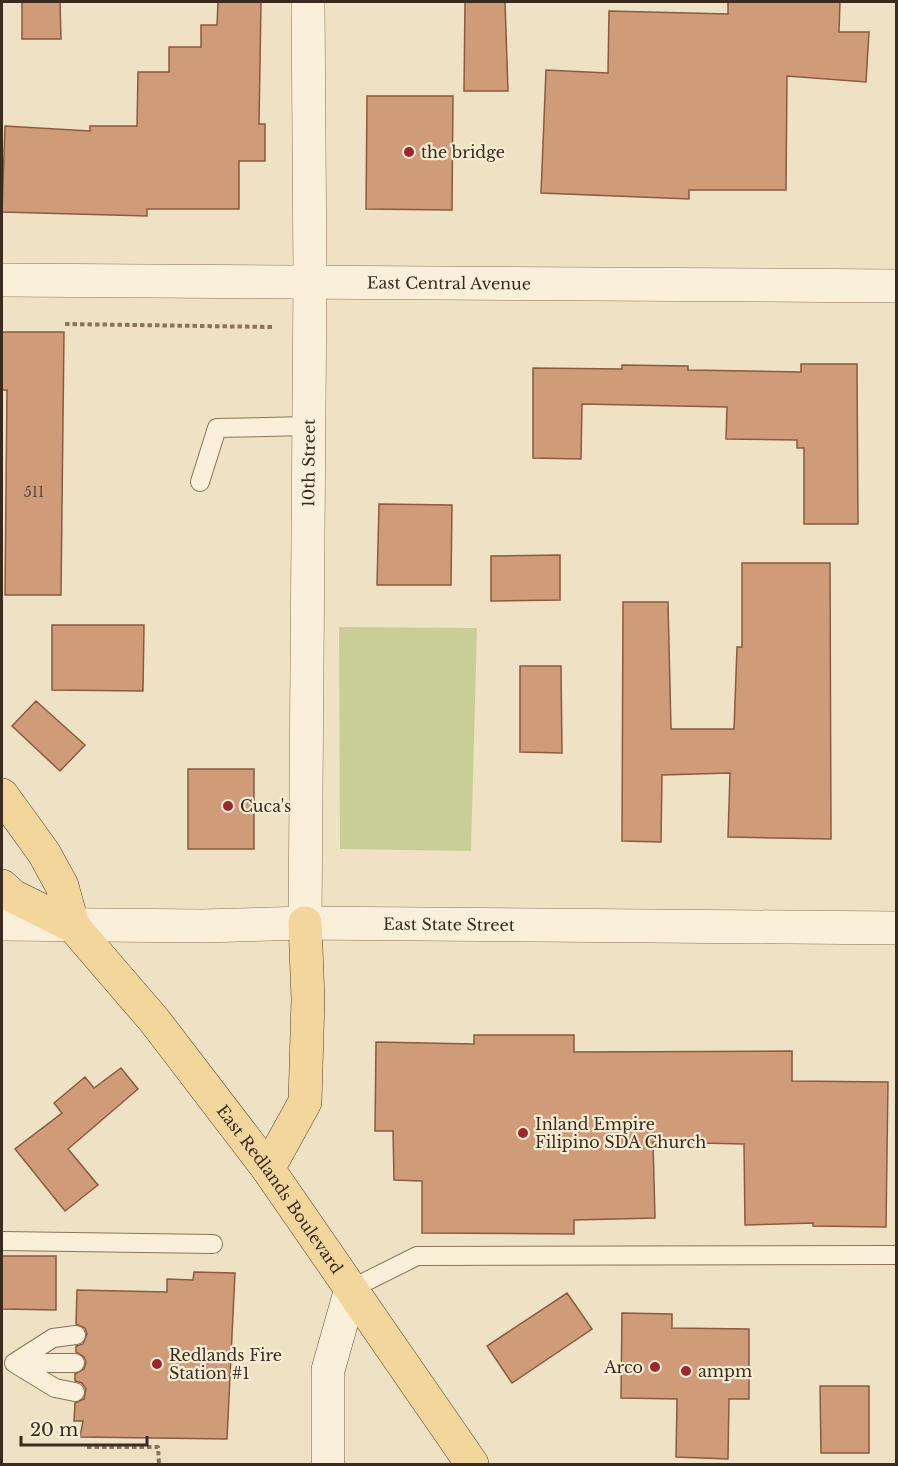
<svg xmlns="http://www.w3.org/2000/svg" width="898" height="1466" font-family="'Libre Baskerville',serif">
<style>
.green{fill:#c9ce97}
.building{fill:#cf9b79;stroke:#8b5b3f;stroke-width:1.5}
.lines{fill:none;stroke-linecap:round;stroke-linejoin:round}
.service-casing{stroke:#8b735a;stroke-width:20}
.minor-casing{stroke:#8b735a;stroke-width:34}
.secondary-casing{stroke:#6d543d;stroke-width:34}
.primary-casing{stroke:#58412e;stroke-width:34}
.path{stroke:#8b735a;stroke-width:4;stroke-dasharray:4.5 3;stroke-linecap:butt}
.service{stroke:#faefd8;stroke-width:18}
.minor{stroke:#faefd8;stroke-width:33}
.secondary{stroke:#faefd8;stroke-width:33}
.primary{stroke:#f3d69b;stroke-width:33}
.poi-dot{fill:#9c282b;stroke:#f7ecd4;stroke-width:2}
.labels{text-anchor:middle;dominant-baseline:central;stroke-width:4.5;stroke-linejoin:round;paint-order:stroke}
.number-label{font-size:14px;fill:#5f4735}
.poi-label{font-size:16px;fill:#3a2b1e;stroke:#f7ecd4;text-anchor:start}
.street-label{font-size:16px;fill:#3a2b1e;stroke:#f7ecd4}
</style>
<rect width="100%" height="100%" fill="#efe2c4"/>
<path class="green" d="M339,627l138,1 -6,223 -131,-2z"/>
<path class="building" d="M22,2h38l1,37h-39z
M218,2h43l-2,122h6v37h-26v48h-92v7l-145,-4 3,-86 85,5v-5h47l1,-54h31v-25h32v-22h16z
M465,2h40l3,89h-44z
M728,2h112l-1,30h30l-3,50 -79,-6 -1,114h-97v9l-148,-6 5,-123 62,3 1,-62 119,3z
M367,96h86l-1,114 -86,-1z
M2,332h62l-3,263h-56l2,-205h-5z
M801,364h56l1,160h-54v-76h-7v-8l-71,-1 1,-32 -145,-3 -1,55 -48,-1v-90l89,1v-4l66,1v4l113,2z
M379,504l73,1 -1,80h-74z
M560,555v45l-69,1v-45z
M742,563h88l1,276 -103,-2 2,-64 -68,2 -1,67 -39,-1 1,-239h45l3,127h63l3,-82h5z
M52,625h92l-1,66 -91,-1z
M520,666h41l1,87 -42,-1z
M36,701l49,44 -25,26 -48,-45z
M188,769h66v80h-66z
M474,1035h100v17l218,-1v30l96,1 -2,145 -73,-1v-3l-68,2 -1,-81 -91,-2 2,76 -81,2v14l-152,-1v-52l-28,-1 -1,-49h-18l1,-89 98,2z
M121,1068l17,21 -70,60 30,36 -33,26 -50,-62 47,-36 -8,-10 31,-26 9,11z
M2,1256h54v54l-54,-1z
M194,1272l41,1 -8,166 -147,-2 3,-16h-9l1,-18 9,-4 2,-10 -4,-6 -7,-2v-7l9,-5 2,-7 -2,-5 -8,-5v-6l7,-2 4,-10 -2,-6 -9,-4 1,-34 90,2v-13l26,1z
M567,1293l25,36 -80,54 -25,-37z
M622,1313l50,1v14l77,1v70h-20l-1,60 -52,-2 1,-58 -56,-1z
M820,1386h49v67h-48z"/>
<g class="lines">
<defs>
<path id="service" d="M200,482l17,-54 91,-2
M2,1241l211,3
M351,1289l66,-33 479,-1
M15,1363h60
M75,1392l-20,-4 -41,-25 39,-25 23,-3"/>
<g id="minor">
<path id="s1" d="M2,280l894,6"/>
<path id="s2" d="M305,923l5,-643 -2,-278"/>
<path id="s3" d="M2,924l200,2 103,-3 591,5"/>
</g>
<path id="secondary" d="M328,1464v-94l23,-81"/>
<g id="primary">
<path d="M2,795l42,58 18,33 11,40"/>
<path id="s4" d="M2,886l11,10 60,30 81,94 114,149 204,295"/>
<path d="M268,1169l37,-67 3,-103 -3,-76"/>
</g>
</defs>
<use href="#service" class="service-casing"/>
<use href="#minor" class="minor-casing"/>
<use href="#secondary" class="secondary-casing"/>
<use href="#primary" class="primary-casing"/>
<path class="path" d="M65,324l207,3
M87,1447h71l1,17"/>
<use href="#service" class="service"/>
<use href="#minor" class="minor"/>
<use href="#secondary" class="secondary"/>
<use href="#primary" class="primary"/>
</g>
<g class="poi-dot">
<circle cx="409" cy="152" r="6"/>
<circle cx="228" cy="806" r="6"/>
<circle cx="523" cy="1133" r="6"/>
<circle cx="157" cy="1364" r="6"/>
<circle cx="655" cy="1367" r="6"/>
<circle cx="686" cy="1371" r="6"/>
</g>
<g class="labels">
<g class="number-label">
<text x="34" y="492">511</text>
</g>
<g class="poi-label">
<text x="421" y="152">the bridge</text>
<text x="240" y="806">Cuca's</text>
<text x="535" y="1124">Inland Empire<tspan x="535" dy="18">Filipino SDA Church</tspan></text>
<text x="169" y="1355">Redlands Fire<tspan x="169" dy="18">Station #1</tspan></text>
<text x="643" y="1367" text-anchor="end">Arco</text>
<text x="698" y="1371">ampm</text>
</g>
<g class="street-label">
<text stroke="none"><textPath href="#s1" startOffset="447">East Central Avenue</textPath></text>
<text stroke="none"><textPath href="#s2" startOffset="460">10th Street</textPath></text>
<text stroke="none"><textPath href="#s3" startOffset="447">East State Street</textPath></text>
<text stroke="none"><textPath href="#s4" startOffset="417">East Redlands Boulevard</textPath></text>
</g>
</g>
<rect width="898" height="1466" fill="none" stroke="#3a2b1e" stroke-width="6"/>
<path d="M21 1436v9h126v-9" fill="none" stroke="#3a2b1e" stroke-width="3"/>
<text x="30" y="1436" font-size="18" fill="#3a2b1e" stroke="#f7ecd4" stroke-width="4.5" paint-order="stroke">20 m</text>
</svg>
